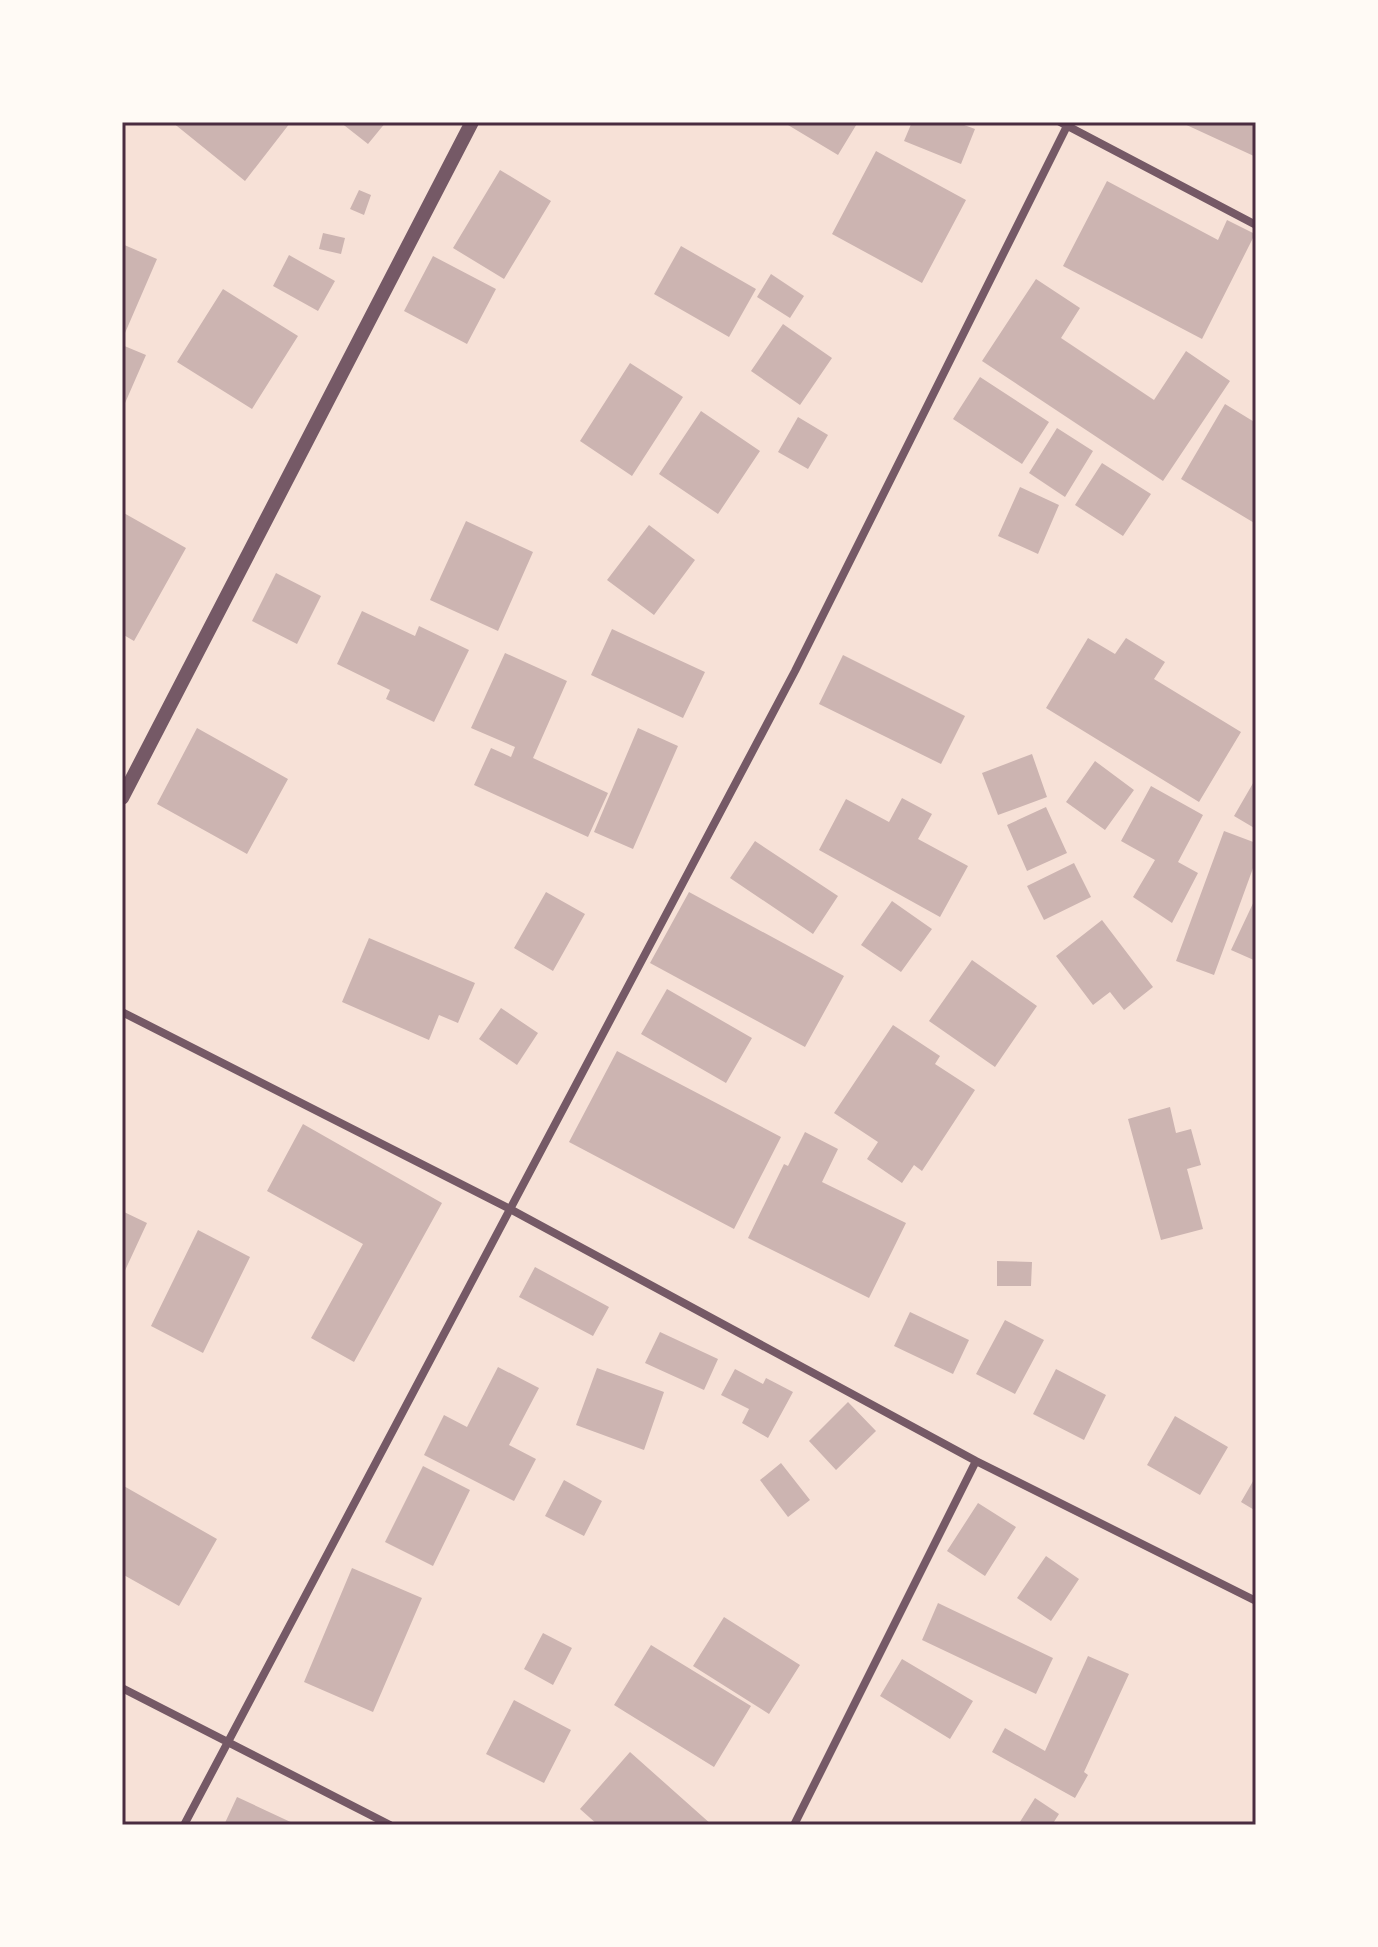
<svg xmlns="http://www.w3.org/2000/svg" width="1378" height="1947" font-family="'Times New Roman',serif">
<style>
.building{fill:#ccb4b1}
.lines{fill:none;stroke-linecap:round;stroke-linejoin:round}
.minor{stroke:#755966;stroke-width:8}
.tertiary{stroke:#755966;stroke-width:14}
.neatline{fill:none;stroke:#4a2c40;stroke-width:3}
</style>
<rect width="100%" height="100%" fill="#f7e1d7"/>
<path class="building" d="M172,122h117l1,1 -45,58z
M340,122h46l-18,22z
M783,122h75l-20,33z
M912,122h44l19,7 -14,35 -57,-23z
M1180,122h76v35z
M876,151l90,49 -44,83 -90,-49z
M500,170l51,31 -47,78 -51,-31z
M1107,181l111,59 9,-20 28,14 -53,105 -139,-73z
M359,190l12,5 -7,20 -14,-6z
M323,233l22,5 -4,16 -22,-5z
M122,244l35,15 -32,74 -3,-1z
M681,246l75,43 -27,48 -75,-43z
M289,255l46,26 -17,30 -45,-25z
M433,256l63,33 -29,55 -63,-33z
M771,274l33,22 -14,22 -33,-21z
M1036,279l44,29 -19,30 93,62 32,-49 44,30 -67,100 -181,-120z
M223,289l75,47 -46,73 -75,-47z
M783,324l49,34 -32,47 -49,-34z
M122,345l24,10 -24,55z
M630,363l53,34 -51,79 -52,-35z
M980,377l69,45 -27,42 -69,-45z
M1225,404l31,19v101l-75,-45z
M701,411l59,40 -42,63 -59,-40z
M798,417l30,18 -20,34 -30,-17z
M1057,428l36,23 -28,46 -36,-24z
M1102,463l49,31 -28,42 -48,-31z
M1020,487l39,18 -21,49 -40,-18z
M122,512l64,36 -52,93 -12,-7z
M466,521l67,31 -35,79 -68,-31z
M649,525l46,35 -41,55 -47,-35z
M276,573l45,23 -24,48 -45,-23z
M362,611l53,25 4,-10 50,24 -35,72 -48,-23 4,-9 -53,-26z
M612,629l93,43 -22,46 -92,-43z
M1088,638l27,16 11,-16 39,24 -11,17 87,53 -42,70 -153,-94z
M505,653l62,28 -34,77 75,35 -20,44 -114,-52 17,-37 20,9 4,-10 -44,-19z
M843,655l122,61 -24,48 -122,-60z
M197,728l91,51 -41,75 -90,-50z
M638,728l40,18 -45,103 -39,-17z
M1032,754l15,43 -49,18 -16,-42z
M1095,761l39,29 -29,40 -39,-28z
M1256,778v51l-22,-13z
M1151,786l52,29 -25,47 20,11 -26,50 -39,-26 22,-37 -34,-19z
M902,798l30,16 -14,25 50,27 -28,51 -121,-67 27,-51 43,23z
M1046,807l21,46 -40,18 -20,-46z
M1224,831l32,12v17l-42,115 -38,-14z
M755,841l83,55 -25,38 -83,-56z
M1074,863l17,34 -47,23 -17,-34z
M546,892l39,22 -32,57 -39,-23z
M689,892l155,84 -39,71 -155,-84z
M1256,897v64l-25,-11z
M892,901l40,28 -31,43 -40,-27z
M1102,920l51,67 -29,23 -14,-18 -17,13 -37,-49z
M369,938l106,45 -17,40 -19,-8 -10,25 -87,-38z
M972,960l65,46 -42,61 -66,-46z
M667,989l85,49 -26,45 -85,-49z
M501,1008l37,25 -21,32 -38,-26z
M893,1025l47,31 -5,8 40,26 -53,81 -8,-6 -12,18 -35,-24 11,-17 -44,-29z
M617,1051l164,86 -47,92 -165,-87z
M1170,1107l6,26 15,-4 10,36 -14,4 16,60 -42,11 -33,-121z
M303,1124l139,79 -88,159 -43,-24 52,-94 -96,-53z
M805,1132l33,17 -16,33 84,41 -37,75 -121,-60 36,-74 4,2z
M122,1211l25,12 -25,54z
M198,1230l52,27 -47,96 -52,-27z
M997,1261l35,1 -1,24h-34z
M535,1267l74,40 -16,29 -74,-39z
M910,1312l59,28 -16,34 -59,-28z
M1005,1320l39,20 -29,54 -39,-20z
M660,1332l58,27 -14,31 -59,-27z
M498,1367l41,21 -30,57 27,14 -22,42 -90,-46 20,-40 23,12z
M597,1368l67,24 -20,58 -68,-25z
M735,1369l28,15 3,-6 27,14 -25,46 -26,-15 7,-14 -28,-14z
M1056,1369l50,26 -22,45 -51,-26z
M848,1402l28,29 -40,39 -27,-29z
M1175,1416l53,31 -28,48 -53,-30z
M781,1463l29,37 -22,17 -28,-37z
M423,1466l47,24 -37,76 -48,-24z
M1256,1476v35l-15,-9z
M564,1480l38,21 -18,35 -39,-20z
M122,1485l95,54 -38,67 -57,-32z
M978,1503l38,24 -31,49 -38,-25z
M1046,1556l33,23 -28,42 -34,-23z
M352,1568l70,30 -49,114 -69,-30z
M938,1603l115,55 -17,36 -114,-54z
M724,1617l76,48 -31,49 -76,-48z
M543,1633l29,15 -19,37 -29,-16z
M651,1645l100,61 -37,61 -100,-62z
M1088,1656l41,18 -45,98 4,3 -13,23 -83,-46 13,-24 40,23z
M902,1659l71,42 -23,38 -70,-43z
M514,1700l57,30 -27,53 -58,-29z
M630,1752l82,73h-114l-18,-16z
M237,1797l60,28h-73z
M1035,1798l24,16 -7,11h-34z"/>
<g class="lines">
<path class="minor" d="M1060,122l196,103
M122,1012l388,197 466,252 280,140
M122,1688l268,137
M184,1825l611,-1154 274,-549
M794,1825l182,-364"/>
<path class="tertiary" d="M122,798l350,-676"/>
</g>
<rect width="1378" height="1947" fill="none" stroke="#fffaf5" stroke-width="248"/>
<rect x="124" y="124" width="1130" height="1699" class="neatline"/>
</svg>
